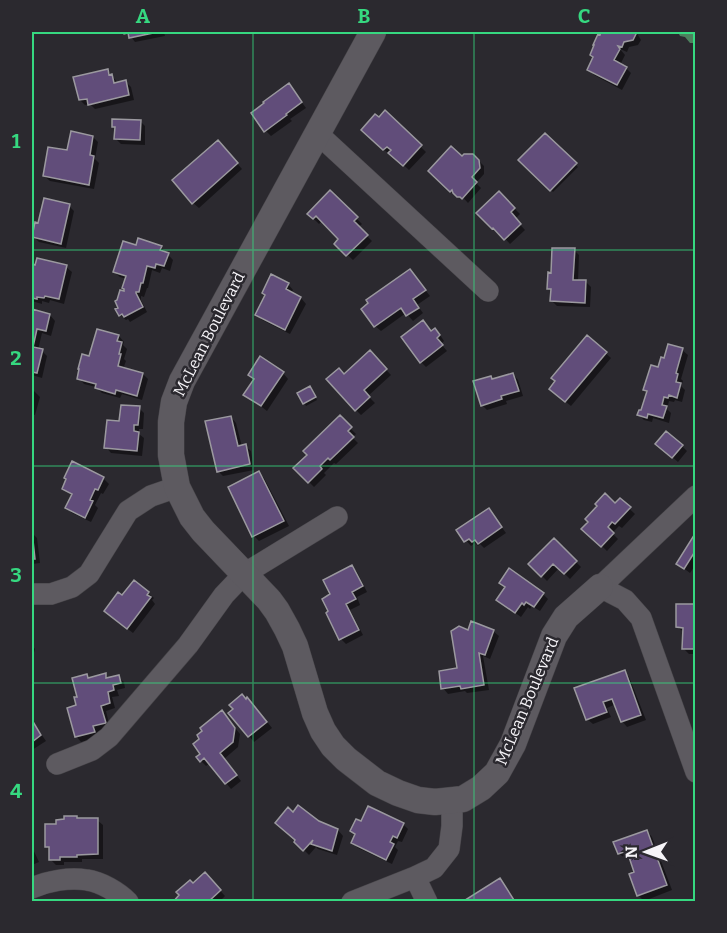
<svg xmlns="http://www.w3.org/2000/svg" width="727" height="933" font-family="Bitter,serif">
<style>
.water{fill:#4d805e}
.shadow{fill:#0007}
.building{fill:#614d7a;stroke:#9b999f;stroke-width:1.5}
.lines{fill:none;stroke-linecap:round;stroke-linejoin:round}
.minor-casing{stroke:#464448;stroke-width:22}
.tertiary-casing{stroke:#464448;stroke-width:27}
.minor{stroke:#5d5a60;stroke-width:21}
.tertiary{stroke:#5d5a60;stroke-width:26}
.grid{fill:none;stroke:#36d880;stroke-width:1.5;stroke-opacity:0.55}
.labels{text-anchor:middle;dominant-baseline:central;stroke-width:5;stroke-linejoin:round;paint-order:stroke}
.street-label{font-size:16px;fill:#f6f4f8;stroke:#2b292f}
.neatline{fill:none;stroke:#36d880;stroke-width:2}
.grid-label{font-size:20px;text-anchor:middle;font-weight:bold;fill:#36d880}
</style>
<rect width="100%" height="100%" fill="#2b292f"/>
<path class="water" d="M678,32h17v11h-5l-5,-6 -5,-1z"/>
<path class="shadow" d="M125,32h39l1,4 -30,6 -3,-4 -2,1z
M602,32h34l5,8 -3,5 -9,2 -2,5 -7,-3 5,6 -5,10 6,3 5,5 -9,17 -28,-15 -5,-6 14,-37z
M107,70l11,13 8,-1 5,5 3,13 -39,9 -5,-5 -5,1 -5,-5z
M289,85l17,23 -16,11 2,2 -21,15 -5,-5z
M385,112l41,40 -17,18 -18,-17 -2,1 -26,-24 16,-11z
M140,121l5,5v19l-24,-1 -5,-5v-10l-2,-3z
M545,135l33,32 -25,25 -33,-32z
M93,137l5,5 -3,17 4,4 -5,26 -44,-8 -6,-5 24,-24z
M223,147l19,22 -43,39 -6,-5z
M473,155l11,11v8l-8,9 5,5 -13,15 -10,-11 -2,4 -26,-25z
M330,192l32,32 -4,3 14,14 -19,19 -17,-16 5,-5 -19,-18 -3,3 -10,-10z
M499,193l21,21 -5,5 10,11 -15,14 -11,-12 -1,2 -20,-21z
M69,206l5,5 -8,37 -27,-6 -6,-6z
M137,247h24l12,13 -3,11 -8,-3 -2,5 -8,-3 -4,18h-1l-3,9 -3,-1v4l6,12 -17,10 -2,-3 -2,1 -6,-5 7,-36 -7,-2 -6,-5z
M574,250l5,5 -1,26 8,1 5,5 -1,20 -33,-1 -5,-5v-9l-3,-4 3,-14z
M32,266l34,1 6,5 -8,32 -14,-4 -1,3 -7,-2v3l-10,-3z
M410,271l20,25 -13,9 6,8 -10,8 -7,-8 -25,18 -6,-5z
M288,284l5,6 -2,3 10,5 5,6 -16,30 -28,-14 -5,-6z
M32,311l18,4 5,6 -4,15 -9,-3 -4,17 4,1 5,5 -5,22 -10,-3z
M431,332l9,3 4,6 -3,3 6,7 -21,16 -5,-5z
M119,336l5,6 -1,3 4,4 -3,10 2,2 -3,8 20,5 5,5 -6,21 -20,-6 -2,4 -18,-5 -6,-6 -12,-3 -5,-6 11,-20z
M588,337l23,21 -40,48 -15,-12z
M682,350l6,5 -7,24 2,2 -2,5 4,4 -3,12 -7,-2 -1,2 -5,-1 -2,8 4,4 -2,10 -16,-5 -1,4 -8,-2 -5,-5 3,-3 6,-19 -3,-3 14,-21z
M370,353l21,22 -23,21 7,7 -14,12 -5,-5 -11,-34z
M283,373l5,6 -21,32 -22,-17z
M513,374l5,6 5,16 -17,5 1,3 -20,6 -5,-5 11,-25z
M312,390l5,10 -11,6 -7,-12z
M32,391h2l6,6 -5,18 -3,-1z
M139,408l5,5 -1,16h-4v5l5,4 -2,18 -31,-3 -5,-6 14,-24z
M231,417l5,6 6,24 3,-1 6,5 3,19 -31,6 -5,-5z
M339,417l17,17 -4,3 6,6 -22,21 -2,-1 -10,10 2,2 -12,12 -19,-19 14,-13z
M682,446l5,5 -9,11 -15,-13z
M73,463l30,15 6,6 -6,10 -2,-1 -6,12 3,3 -7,14 -19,-9 -5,-5 6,-12 -10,-8z
M259,473l5,5 25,48 -30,15 -5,-5z
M620,500l15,14 -13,14 -3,-2 -7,7 6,6 -11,12 -23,-22 6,-7 25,-17z
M489,510l17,23 -22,15 -4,-4 -2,2 -3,-3 -4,3 -13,-15z
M32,533l5,5 3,25 -8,1z
M696,535v29l-6,9 -12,-9z
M554,540l27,27 -11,12 -11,-11 -12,13 -17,-17z
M352,567l5,5 10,20 -10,5 3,8 -10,5 13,25 -17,9 -5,-5z
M148,593l6,5 -2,2 3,4 -22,29 -22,-17 12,-18z
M543,594l5,5 -8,12 -8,-5 -2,3 -2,-2 -7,10 -17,-12z
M696,606v48h-7l-5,-5v-17l-7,-5z
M493,631l6,5 -9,23 -7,-3 6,34 -22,3 -2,-2 -17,3 -5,-6 15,-18 11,-38z
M32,645l3,4 -3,11z
M624,671l5,6 17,43 -19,7 -5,-6 -6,-17 -9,4 4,9 -18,7 -6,-5z
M105,675l4,4 9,-2 6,5 1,6 -8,2 2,6 -7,1 3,11 -9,3 4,17 -12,3 1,6 -18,5 -5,-6 3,-38 8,-22 3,3z
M253,704l19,24 -18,14 -24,-29z
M227,718l13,16 -2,13 -14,12 17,22 -10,8 -21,-26 -4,3 -5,-5 1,-7 -1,-15z
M32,721l14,20 -14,9z
M293,814l45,16 5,6 -6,19 -19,-6 -2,-2 -7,8 -8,-8z
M76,817l3,3h18l6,5v34h-21v3h-18v3h-8l-6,-6v-9l-3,-3 10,-22z
M403,824l5,5 -6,13 -4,-1 -3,6 3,3 -6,14 -34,-16 -5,-5 3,-8 -4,-4z
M647,831l5,6 20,53 -28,11 -5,-5 -8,-21 5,-2 -6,-17 -6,2 -5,-5z
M32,847l7,15 -7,3z
M205,874l20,22 -6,6h-44z"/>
<path class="building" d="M123,32h35l-29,6 -1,-5 -4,1z
M601,32h34l1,2 -3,6 -9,2 -2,5 -4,-1 2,3 -6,11 13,7 -10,18 -30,-15 6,-13 -3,-2 4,-10h-1l5,-11 2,1z
M108,69l1,6 3,-1 2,9 12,-3 3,15 -41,10 -1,-6 -8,1 -6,-23z
M289,83l13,19 -16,12 1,1 -23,17 -13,-19 13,-10 -1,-1z
M385,110l37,35 -19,21 -15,-13 3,-3 -4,-3 -4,3 -22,-20 14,-16 4,3z
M112,119l29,1 -1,20 -26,-1 1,-12h-3z
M71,131l22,5 -3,19 4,1 -5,29 -46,-9 5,-29 19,3z
M545,133l32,30 -27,28 -32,-31z
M218,140l20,23 -46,41 -20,-24z
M451,146l11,10 2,-2h9l6,6 1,8 -8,9 5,5 -15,17 -2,-2h-3l-4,-4 -1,-3 -2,2 -22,-21z
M330,190l28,27 -4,4 14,14 -22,21 -12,-12 4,-5 -22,-23 -3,3 -6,-5z
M499,191l16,17 -4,4 10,12 -17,16 -11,-12 -1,1 -16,-16z
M44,198l26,6 -9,40 -29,-7 3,-15 3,1z
M138,238l24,8 -2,4 9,3 -5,13 -8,-2 -1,4 -8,-2 -4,17h-2l-2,9h-3v1l7,14 -19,10 -2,-3 -3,2 -4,-7 3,-1 -3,-7 2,-1 3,-10 4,1v-2l-2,-1 4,-12 -13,-4 10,-31 13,4z
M552,248h23l-2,32h13l-1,23 -35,-2 1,-12h-4l1,-17 3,1z
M37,258l30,7 -8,34 -14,-3 -1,2 -7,-1v2l-5,-1v-34l3,1z
M410,269l16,21 -13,9 6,9 -13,8 -5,-8 -27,19 -13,-18 7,-6 -2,-3z
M271,274l18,9 -3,6 15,8 -16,33 -30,-15 10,-20 -3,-2z
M32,309l18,5 -4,17 -9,-2 -4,18 10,2 -6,24 -5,-1z
M423,320l8,11 4,-3 5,7 -3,3 6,7 -23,18 -19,-26z
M97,329l22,6 -2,6 5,1 -3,12h2l-3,12 25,7 -6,23 -21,-6 -1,4 -20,-6 1,-4 -19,-5 2,-10h-1l4,-15 7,2z
M587,335l20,17 -42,50 -16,-13 6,-8 -4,-3z
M668,344l15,4 -7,25 2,1 -2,8 5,1 -4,15 -8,-3 -1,3 -4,-1 -2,8 5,1 -4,12 -15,-4 -1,4 -10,-3 2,-5h2l6,-19 -4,-1 8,-25 7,2 3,-10 3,1z
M370,350l17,19 -23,21 6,7 -15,14 -29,-32 13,-11 5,6z
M260,356l24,16 -23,34 -18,-11 11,-16 -6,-4z
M513,373l6,18 -18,5 1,3 -21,7 -8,-25 18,-5 1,3z
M310,386l6,11 -13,7 -6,-11z
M121,405l19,1 -2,19h-4v6l5,1 -2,19 -33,-3 3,-28 12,1z
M340,415l12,12 -4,4 6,6 -24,23 -2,-2 -8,8 2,3 -14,14 -15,-15 14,-13 -4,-4z
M231,416l7,30 8,-2 4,20 -33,8 -12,-51z
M666,431l17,14 -11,13 -17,-14z
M72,461l32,16 -6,13 -3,-1 -5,11 3,1 -8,17 -20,-10 7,-14 -10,-5 4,-10 -2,-1z
M259,471l25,50 -32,16 -24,-50z
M605,493l10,10 5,-5 11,9 -16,17 -3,-2 -4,5 6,6 -13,14 -20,-18 7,-7 -3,-3 12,-13 -2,-2z
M489,508l13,19 -24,17 -3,-4 -3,2 -3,-3 -5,3 -8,-12z
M32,531l3,28h-3z
M696,532v22l-2,-1 -10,16 -8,-5z
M554,538l23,23 -13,13 -11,-10 -12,13 -13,-13z
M352,565l11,21 -11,6 4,7 -10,5 13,26 -20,10 -13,-27 2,-2 -6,-12 8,-5 -7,-14z
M509,568l35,25 -10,14 -8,-5 -2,3 -2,-2 -7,10 -19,-13 9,-13 -6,-4z
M134,580l15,12 -2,3 4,2 -24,32 -23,-18 14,-19 4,3z
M676,604h20v45h-14l1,-21 -7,-1z
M471,621l23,9 -9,25 -6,-2 5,32 -23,4 -1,-3 -19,3 -2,-18 18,-3 -6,-37 8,-5 9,4z
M625,670l16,45 -20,7 -9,-23 -9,3 4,10 -21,8 -12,-32z
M106,673v5l13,-3 2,8 -8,2 1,5 -6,2 2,11 -9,3 5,17 -13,3 2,6 -20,5 -8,-29 9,-3 -2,-8h3l-5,-19 15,-4 1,4z
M242,694l4,5 1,-2 20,25 -19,15 -20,-24 5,-4 -4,-4z
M222,710l13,18 -2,14 -13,11 17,22 -12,9 -21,-26 -4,4 -4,-5 4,-3 -7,-10 6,-5 -2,-4 5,-4 -2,-3z
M32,720l9,15 -9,7z
M298,805l21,16 19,8 -6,22 -21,-7 2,-4 -10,11 -9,-9 1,-2 -20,-17 13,-16 5,5z
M368,806l36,17 -7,15 -4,-2 -3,6 4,2 -8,16 -35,-17 4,-9 -5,-3 6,-12 5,2z
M64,816h13v2h21v36l-21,1v2h-17v3h-11v-13h-4v-23h11v-4l8,-1z
M647,830l20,55 -30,11 -8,-22 5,-2 -7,-21 -9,3 -5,-12z
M205,872l16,18 -13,12h-35l6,-7 -3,-3 14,-12 3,3z
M500,878l14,22 -3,2h-49z"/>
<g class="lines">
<defs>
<path id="minor" d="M317,133l171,158
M696,496l-96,91 25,13 16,18 55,154
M32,594h19l21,-7 17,-13 39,-63 23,-15 26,-9
M57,764l35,-14 17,-13 79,-92 36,-50 20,-21 93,-57
M415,877l12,25
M32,888c16,-7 37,-11 55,-8 14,2 31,12 41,22
M352,902l63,-25 19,-9 15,-19 3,-23v-25"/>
<path id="tertiary" d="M373,32l-191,349 -8,21 -3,20v33l6,32 15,30 11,14 66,69 8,11 10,18 8,17 20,67 8,18 10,15 13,13 31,24 21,10 20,7 17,2 28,-3 18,-11 16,-15 16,-29 41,-108 12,-19 34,-30"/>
</defs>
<use href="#minor" class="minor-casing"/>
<use href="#tertiary" class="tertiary-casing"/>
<use href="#minor" class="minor"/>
<use href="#tertiary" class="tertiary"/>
</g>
<path class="grid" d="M253,32v870M474,32v870M32,250h664M32,466h664M32,683h664"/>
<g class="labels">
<g class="street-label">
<text transform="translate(209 334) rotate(-63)">McLean Boulevard</text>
<text transform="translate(527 701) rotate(-67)">McLean Boulevard</text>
</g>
</g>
<rect width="727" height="933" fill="none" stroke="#2b292f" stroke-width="66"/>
<g transform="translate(646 852) rotate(269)" stroke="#2b292f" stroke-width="4.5" paint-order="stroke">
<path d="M0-4.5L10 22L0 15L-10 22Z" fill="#f6f4f8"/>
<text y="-9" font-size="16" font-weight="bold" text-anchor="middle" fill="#f6f4f8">N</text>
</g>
<rect x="33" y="33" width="661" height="867" class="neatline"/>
<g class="grid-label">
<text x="143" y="23">A</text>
<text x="364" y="23">B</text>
<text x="584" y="23">C</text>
<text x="16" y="148">1</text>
<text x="16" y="365">2</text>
<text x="16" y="582">3</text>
<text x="16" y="798">4</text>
</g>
</svg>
